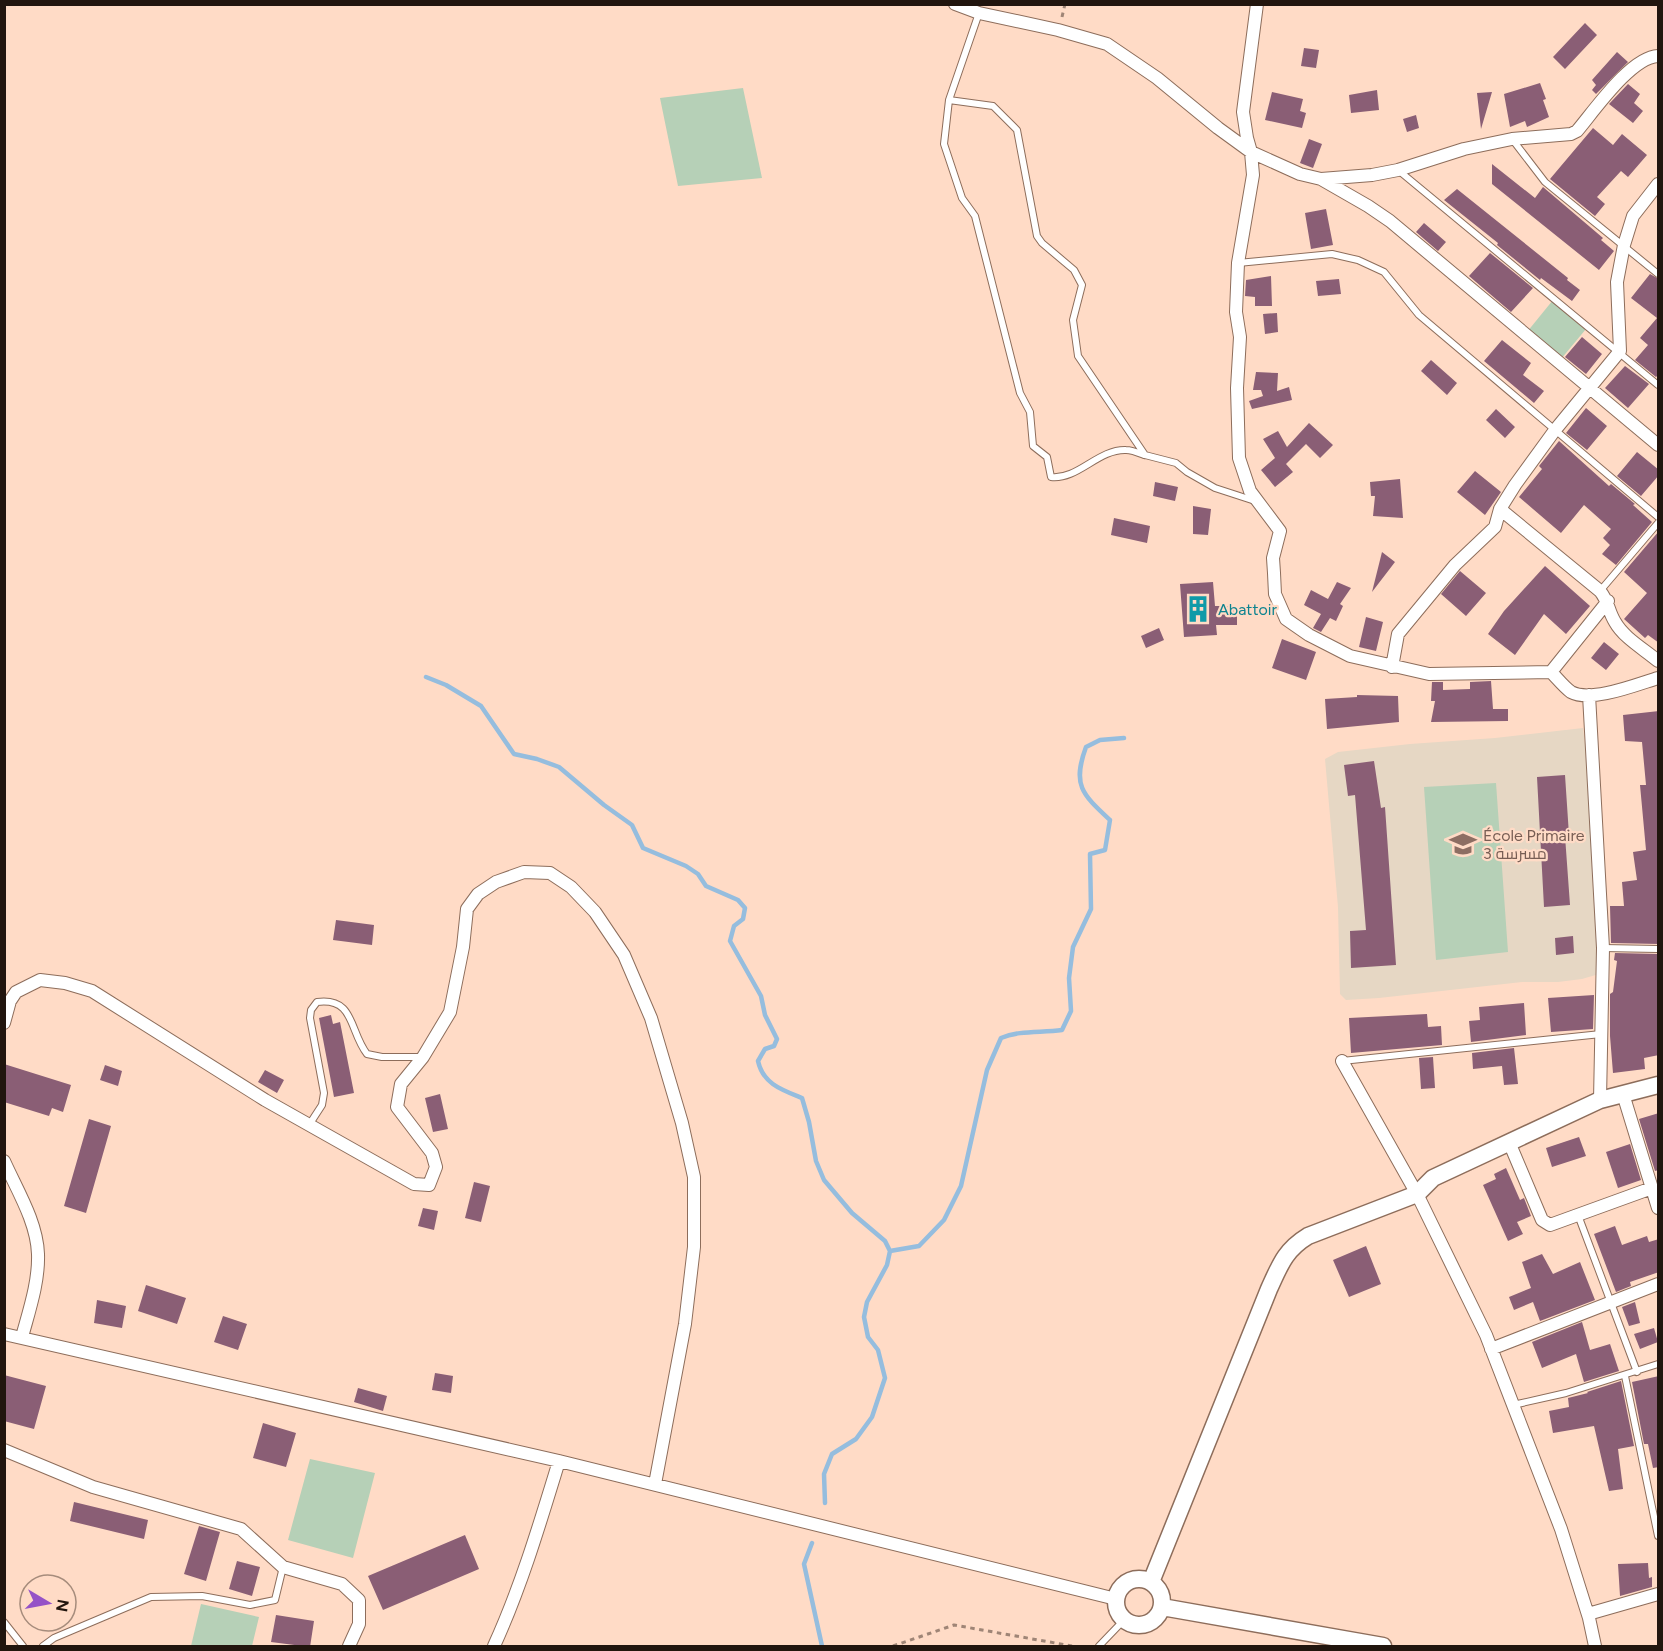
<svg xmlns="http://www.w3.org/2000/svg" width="1663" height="1651" font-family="Figtree,Cairo,sans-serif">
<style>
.education{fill:#e6d7c4}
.green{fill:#b6d0b7}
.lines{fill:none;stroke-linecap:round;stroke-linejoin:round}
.stream{stroke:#95bdde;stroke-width:4.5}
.building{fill:#8a5e75}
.service-casing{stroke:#8d6d5b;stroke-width:8}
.minor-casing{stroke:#8d6d5b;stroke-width:14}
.tertiary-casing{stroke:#8d6d5b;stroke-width:19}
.path{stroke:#9f8576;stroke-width:3;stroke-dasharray:4.5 4.5;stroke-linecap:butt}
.service{stroke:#fff;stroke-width:6}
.minor{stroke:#fff;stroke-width:12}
.tertiary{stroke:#fff;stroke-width:16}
.labels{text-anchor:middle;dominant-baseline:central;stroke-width:4.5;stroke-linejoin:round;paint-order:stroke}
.culture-label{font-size:16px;fill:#0d838f;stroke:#ffdbc6;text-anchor:start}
.education-label{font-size:16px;fill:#785e54;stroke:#ffdbc6;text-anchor:start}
</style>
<rect width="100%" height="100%" fill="#ffdbc6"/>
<path class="education" d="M1583,728l6,49 10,197 -17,5 -24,3h-36l-143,16 -33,2 -6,-6 -2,-87 -13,-148 13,-7 72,-8 85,-6z"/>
<path class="green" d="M743,88l19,90 -84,8 -18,-88z
M1553,300l33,29 -25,30 -34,-27z
M1496,783l12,169 -72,8 -12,-173z
M310,1459l65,14 -22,85 -65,-18z
M201,1604l58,13 -7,29h-61z"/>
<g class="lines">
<path class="stream" d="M426,677l20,8 35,21 33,48 23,5 22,8 45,38 28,20 11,23 43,18 12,8 8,12 32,14 7,8 -2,11 -9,7 -4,15 31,55 4,19 12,24 -3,7 -9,3 -7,12c5,23 24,29 44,37l7,24 7,39 8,19 28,33 33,28 5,10 -3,14 -20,37 -3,15 4,20 10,13 7,28 -13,39 -16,22 -24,15 -8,20 1,29
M890,1251l29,-5 25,-26 17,-34 26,-116 14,-32c19,-8 40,-5 61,-8l9,-19 -2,-33 4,-31 18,-38 -1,-55 15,-4 5,-30c-28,-26 -38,-35 -24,-73l14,-7 24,-2
M812,1543l-8,21 18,82"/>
</g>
<path class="building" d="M1585,23l12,12 -32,34 -12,-12z
M1304,48l15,2 -3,18 -15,-2z
M1617,52l11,10 -32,32 -4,-4 4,-5 -4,-5z
M1540,83l6,16 -3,1 6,17 -22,10 -2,-6 -15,6 -6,-33z
M1628,84l12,10 -6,9 9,8 -10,12 -24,-19z
M1377,90l2,20 -28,3 -2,-18z
M1272,92l31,7 -3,12 6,2 -4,15 -37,-8z
M1492,92l-11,37 -4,-36z
M1416,115l3,13 -12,4 -4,-13z
M1593,128l20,17 9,-11 25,21 -19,22 -7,-6 -24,26 8,7 -10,12 -45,-37z
M1309,139l13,5 -9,24 -13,-5z
M1492,164l43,34 8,-11 60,51 -2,2 13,11 -15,19 -107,-86z
M1457,189l111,89 -1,2 13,10 -8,11 -31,-23 -1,2 -43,-35 1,-2 -54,-43z
M1326,209l7,36 -22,4 -6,-36z
M1424,223l22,19 -8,9 -22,-19z
M1490,253l43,35 -22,24 -42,-36z
M1650,274l9,5v95l-3,3 -21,-17 13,-15 -8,-7 17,-20 -26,-20z
M1271,276l1,30h-17v-9l-10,-1 1,-16z
M1339,279l2,15 -23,2 -2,-15z
M1277,313l1,19 -13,2 -2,-20z
M1582,337l20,17 -16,20 -21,-17z
M1502,340l29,23 -8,12 21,16 -10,12 -50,-42z
M1431,360l26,23 -10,12 -26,-24z
M1625,366l24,18 -21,24 -23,-20z
M1256,372l22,1 -1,18 12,-4 3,13 -40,9 -3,-8 14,-5 -2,-6h-8z
M1586,408l21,18 -20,24 -21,-17z
M1496,409l19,18 -10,11 -19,-18z
M1309,423l24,22 -13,13 -14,-14 -20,20 7,8 -18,15 -14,-17 14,-12 -12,-19 15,-8 9,16z
M1559,441l50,45 2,-2 24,20 -2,1 19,17 -36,43 -14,-11 8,-9 -7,-7 8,-9 -27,-24 -23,28 -42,-36 23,-28 -3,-3z
M1637,452l22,18v5l-18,21 -24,-20z
M1475,471l26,21 -16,23 -28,-23z
M1400,479l3,39 -30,-2 2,-20h-4l-1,-14z
M1155,482l23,5 -3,14 -22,-5z
M1193,506l18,3 -3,26 -15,-1z
M1114,518l36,8 -3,17 -36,-8z
M1659,531v112l-11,-8 -3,3 -21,-19 23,-26 -23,-21z
M1382,552l13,10 -23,30z
M1545,566l45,40 -24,28 -22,-20 -29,41 -27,-21 16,-23z
M1460,571l26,22 -20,23 -25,-22z
M1213,582l2,24h22v19h-21l1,10 -33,2 -4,-53z
M1337,582l14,6 -11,16 3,2 -7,15 -6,-3 -9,14 -8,-4 8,-14 -17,-9 7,-15 17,9z
M1366,617l17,5 -7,29 -17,-4z
M1159,628l5,12 -18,8 -5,-12z
M1282,639l34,13 -10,28 -34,-12z
M1604,642l15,12 -13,16 -15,-12z
M1491,681l2,28h15v12l-77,1 4,-21h-4l1,-19h11v8l27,-1v-7z
M1357,695l41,1 1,26 -72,7 -2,-30 32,-2z
M1659,711v233l-48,-1 -1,-37h14l-2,-24 15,-2 -4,-28 13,-2 -6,-65h6l-4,-43 -17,-1 -2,-26z
M1374,761l7,47 4,-1 11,158 -45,3 -1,-37 16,-1 -11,-135 -7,1 -4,-31z
M1565,775l4,60 -4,1 5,69 -26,2 -7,-130z
M336,920l38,5 -2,20 -39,-5z
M1573,936l1,17 -18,2 -1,-17z
M1615,953l44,1v101l-15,3 1,11 -32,4 -3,-37v-42l3,-2 4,-31 -3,-1z
M1594,995l-1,34 -42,3 -3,-34z
M1524,1003l2,32 -55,7 -2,-21 11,-1 -1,-13z
M1427,1014l1,13 13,-1 1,19 -91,8 -2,-35z
M331,1015l2,9 7,-2 14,71 -20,4 -15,-79z
M1514,1048l4,36 -14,1 -2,-19 -29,3 -1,-16z
M1433,1057l2,31 -14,1 -2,-31z
M4,1064l67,21 -8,27 -11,-4 -3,8 -45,-14z
M105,1065l17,6 -4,15 -18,-6z
M265,1070l19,10 -7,13 -19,-11z
M440,1094l8,35 -15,3 -8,-34z
M1659,1113v57l-4,1 -16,-52z
M89,1119l22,7 -25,87 -22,-7z
M1579,1137l7,19 -34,11 -6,-19z
M1630,1144l11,36 -23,8 -12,-36z
M1506,1168l14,32 4,-2 7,18 -14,6 6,12 -15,7 -25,-56 13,-6 -2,-5z
M474,1182l16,4 -9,36 -16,-4z
M423,1208l15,3 -4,19 -16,-4z
M1615,1226l7,19 25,-9 2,6 10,-3v33l-29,10 1,4 -15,6 -22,-58z
M1366,1246l15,38 -32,13 -16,-37z
M1542,1254l11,20 27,-12 15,38 -55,21 -7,-19 -19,8 -5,-13 22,-9 -9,-26z
M146,1285l40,13 -9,26 -39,-13z
M97,1300l29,6 -4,22 -28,-5z
M1635,1302l5,21 -11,3 -7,-19z
M223,1316l24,8 -9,26 -24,-8z
M1582,1322l8,28 20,-6 9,27 -35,11 -8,-28 -34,14 -10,-26z
M1654,1328l4,14 -18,7 -6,-15z
M435,1373l18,3 -2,17 -19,-3z
M4,1375l42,11 -12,43 -30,-8z
M1659,1376v91l-6,1 -5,-24h-4l-12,-62z
M1621,1381l13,65 -16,3 5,40 -14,2 -15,-65 -41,7 -4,-22 20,-4 -1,-9 20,-5 -1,-1z
M358,1388l29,8 -4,15 -29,-9z
M263,1423l33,10 -10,34 -33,-9z
M74,1502l74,18 -4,19 -74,-18z
M199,1526l21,6 -14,49 -22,-7z
M465,1535l14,34 -96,41 -15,-34z
M237,1561l23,6 -8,29 -23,-7z
M1648,1563l1,15 3,-1v10l-32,9 -2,-32z
M276,1615l38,6 -4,26 -39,-5z"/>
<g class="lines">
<defs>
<path id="service" d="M979,13l-30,87 44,6 24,24 20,106 5,7 32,27 8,15 -9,35 5,36 67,99 31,8 11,9 28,16 40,13
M949,100l-5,44 18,54 13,18 45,177 10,19 3,34 14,11 4,20c27,3 47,-28 75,-27 6,0 13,3 18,5
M1512,139l33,43 113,92
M1398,170l260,215
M1238,263l94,-9 26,6 26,12 35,43 239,202
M1600,591l58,-68
M1603,948l55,1
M1342,1061l259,-27
M309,1125l13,-20 2,-12 -14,-75 1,-8 6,-8c38,-5 32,29 50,52l15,3h40
M1578,1215l59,157
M1625,1376l33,160
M1513,1405l53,-12 92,-29
M4,1622l19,24
M43,1646l11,-8 97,-41 51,-1 48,9 25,-5 8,-33
M1099,1646l25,-26"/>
<path id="minor" d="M955,4l24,9 79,17 49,14 50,34 61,50 33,24 49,22 21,5 51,-4 26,-5 66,-21 48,-10 59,-5 6,-3c17,-20 54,-74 81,-75
M1257,4l-14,108 4,26 4,14 2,23 -15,88 -2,49 4,25 -3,51 2,70 11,33 30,40 -7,27 1,15 1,21 11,25 23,16 41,21 79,18 122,-2c6,6 13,15 20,20 20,11 67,-8 87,-14
M1321,179l47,27 22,15 268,224
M1500,509l100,82c9,11 8,20 15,31 9,16 29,27 43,39
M1392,667l6,-33 57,-69 40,-38 5,-18 15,-24 40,-55 65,-79 -3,-69 7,-37 9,-29 25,-32
M1551,672l57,-71
M1589,695l14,253 -3,152
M4,1023l6,-22 6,-9 24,-12 25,3 27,8 173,109 149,84 15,1 7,-18 -4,-14 -35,-46 4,-23 22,-27 27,-45 13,-65 4,-38 11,-15 18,-12 28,-10 26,1 21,14 24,25 29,43 27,63 31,105 12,54v70l-9,77 -30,160
M1342,1061l75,133 69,141 75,194 28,89 6,28
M1623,1094l35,114
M1509,1142l33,78 8,5 102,-37
M4,1161c13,29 33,61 34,93 1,28 -9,57 -16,83
M4,1334l555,127 557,138
M1491,1349l167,-65
M4,1450l89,37 148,42 42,38 59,17 17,16v24l-10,22
M1588,1614l70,-20
M494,1646c27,-59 46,-123 65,-185"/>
<path id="tertiary" d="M1116 1602a23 23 0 1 1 46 0a23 23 0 1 1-46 0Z
M1151,1582l118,-293c11,-24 16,-39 39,-53l109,-42 16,-16 167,-78 58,-15
M1162,1607l221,39"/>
</defs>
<use href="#service" class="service-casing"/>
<use href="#minor" class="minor-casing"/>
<use href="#tertiary" class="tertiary-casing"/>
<path class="path" d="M1062,17l3,-13
M893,1646l61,-21 118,21"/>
<use href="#service" class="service"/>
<use href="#minor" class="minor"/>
<use href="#tertiary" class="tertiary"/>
</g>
<defs>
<symbol id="building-bare" viewBox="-9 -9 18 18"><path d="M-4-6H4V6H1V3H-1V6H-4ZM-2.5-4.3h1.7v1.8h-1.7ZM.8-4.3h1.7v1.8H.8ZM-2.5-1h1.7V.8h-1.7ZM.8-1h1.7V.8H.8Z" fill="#0f9aa8" stroke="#ffdbc6" stroke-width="2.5" paint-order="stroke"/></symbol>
<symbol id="school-bare" viewBox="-9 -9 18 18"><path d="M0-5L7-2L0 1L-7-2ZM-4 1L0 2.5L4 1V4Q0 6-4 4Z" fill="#8d6e63" stroke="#ffdbc6" stroke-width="2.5" paint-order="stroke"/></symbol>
</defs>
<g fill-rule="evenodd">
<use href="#building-bare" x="1179" y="590" width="38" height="38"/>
<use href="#school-bare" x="1444" y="825" width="38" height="38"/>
</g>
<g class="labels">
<g class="culture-label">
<text x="1218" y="609">Abattoir</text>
</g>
<g class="education-label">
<text x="1483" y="835">École Primaire<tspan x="1483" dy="18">3 مسرسة</tspan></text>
</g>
</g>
<rect width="1663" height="1651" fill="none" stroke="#21150e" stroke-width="12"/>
<g transform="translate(48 1603) rotate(100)"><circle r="28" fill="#ffdbc6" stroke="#a68c7c" stroke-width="1.5"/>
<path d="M0-4.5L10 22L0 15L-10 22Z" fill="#9552c7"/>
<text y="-9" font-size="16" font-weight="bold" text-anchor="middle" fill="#21150e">N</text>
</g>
</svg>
